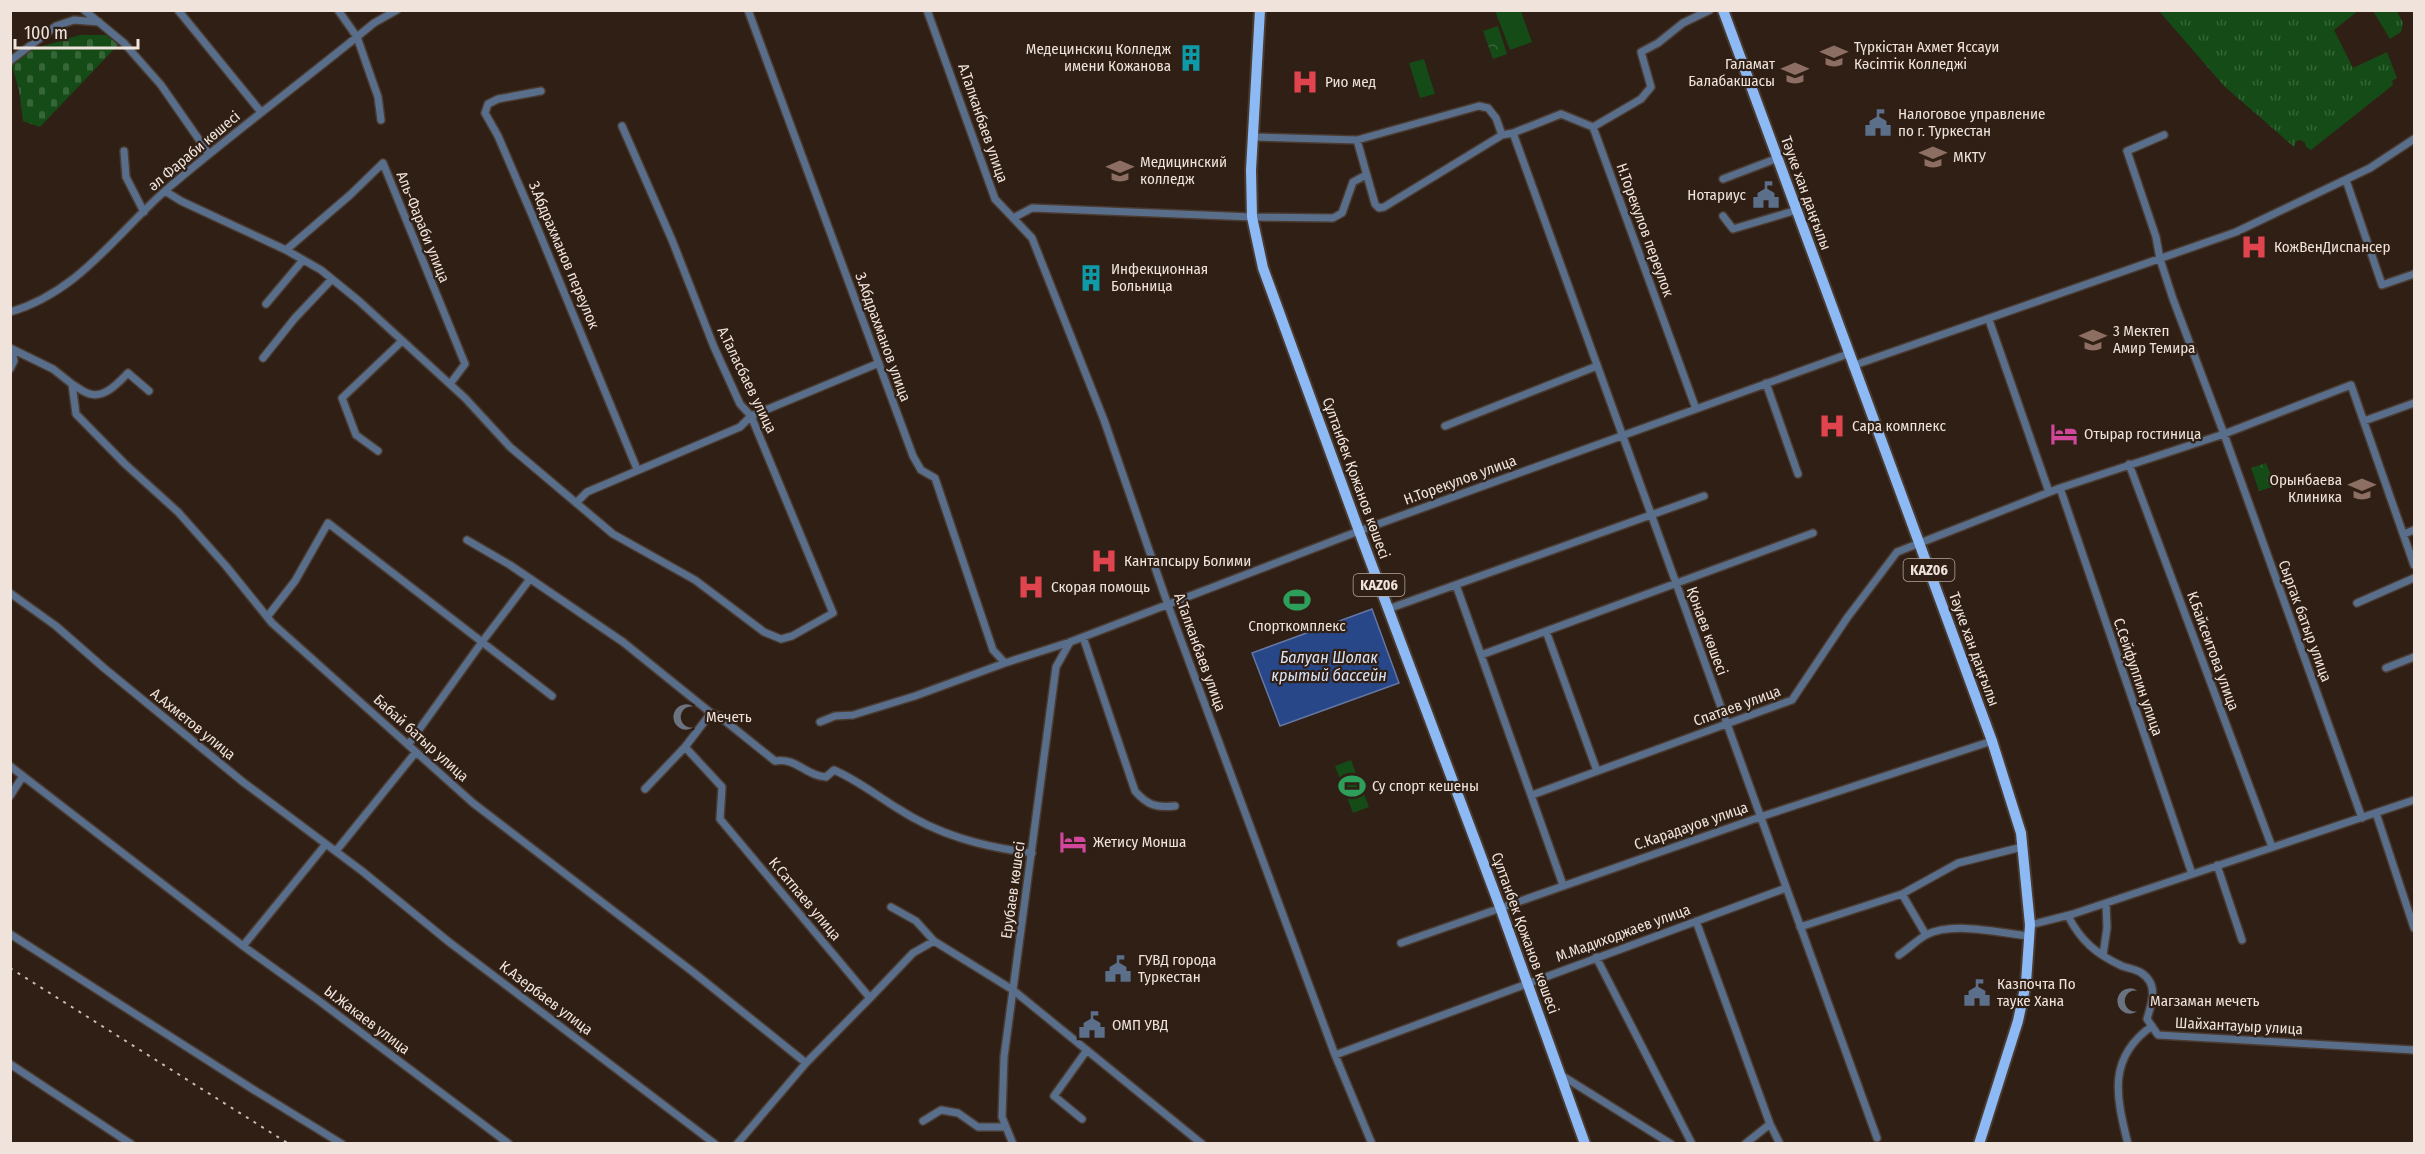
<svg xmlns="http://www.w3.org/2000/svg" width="2425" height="1154" font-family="'Fira Sans Condensed',sans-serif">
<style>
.grass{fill:url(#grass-tufts)}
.cemetery{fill:url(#cemetery-stones)}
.park{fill:url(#park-crowns)}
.pitch{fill:#144b16}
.water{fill:#284789;stroke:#6476a2;stroke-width:1.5}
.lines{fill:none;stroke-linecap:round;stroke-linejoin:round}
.minor-casing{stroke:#4a3a30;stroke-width:10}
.primary-casing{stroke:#4a3a30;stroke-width:14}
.minor{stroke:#596e8a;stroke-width:7}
.primary{stroke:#8db9f5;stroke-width:10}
.rail{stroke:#c9bcb4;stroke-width:2;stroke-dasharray:3 6;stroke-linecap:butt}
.labels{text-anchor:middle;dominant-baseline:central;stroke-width:4.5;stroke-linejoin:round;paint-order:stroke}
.shield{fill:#2f1f14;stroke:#b5a8a0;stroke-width:1.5}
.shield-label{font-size:14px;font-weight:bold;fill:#efe3dc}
.poi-label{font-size:15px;fill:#efe3dc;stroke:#2f1f14;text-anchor:start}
.street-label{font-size:15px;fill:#efe3dc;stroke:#2f1f14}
.water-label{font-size:16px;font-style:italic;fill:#d9e3f7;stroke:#2f1f14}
</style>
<defs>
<pattern id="grass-tufts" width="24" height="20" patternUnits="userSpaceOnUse" patternTransform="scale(1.5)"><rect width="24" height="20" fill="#144b16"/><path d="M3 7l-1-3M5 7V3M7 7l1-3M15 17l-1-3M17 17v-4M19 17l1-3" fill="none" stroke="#366537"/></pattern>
<pattern id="cemetery-stones" width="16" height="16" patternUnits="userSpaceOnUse" patternTransform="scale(1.5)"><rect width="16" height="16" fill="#144b16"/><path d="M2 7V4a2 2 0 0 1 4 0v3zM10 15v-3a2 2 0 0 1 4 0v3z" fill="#366537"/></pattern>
<pattern id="park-crowns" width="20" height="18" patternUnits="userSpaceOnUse" patternTransform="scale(1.5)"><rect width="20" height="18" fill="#144b16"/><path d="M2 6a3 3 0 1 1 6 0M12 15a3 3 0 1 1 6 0" fill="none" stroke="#366537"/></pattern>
</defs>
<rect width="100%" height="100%" fill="#2f1f14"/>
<path class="grass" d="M2159,11h199l-24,19 19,38 34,-16 10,26 -5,3 1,4 -82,65 -5,-3 -1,-4 -4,-3 -5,1 -2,6 -70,-61z
M2373,11h24l6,12 -2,9 -11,7z"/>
<path class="cemetery" d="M80,35h27l11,10 -78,82 -17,-6 -4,-31 -7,-24 18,-16z"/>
<path class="park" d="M1498,26l9,28 -14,5 -10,-28z
M2266,463l9,23 -16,5 -8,-23z"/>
<path class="pitch" d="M1495,11h26l11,31 -22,8z
M1424,59l11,35 -15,4 -11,-35z
M1351,760l18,47 -16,6 -18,-47z"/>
<path class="water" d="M1372,609l27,74 -119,43 -28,-73z"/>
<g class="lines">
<defs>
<path id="minor" d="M84,10l40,33 37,42 48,69
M178,10l83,102
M338,10l19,27 21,60 3,23
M748,10l165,446 8,14 14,8 58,172 12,13
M927,10l68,189 37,39 72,182 64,185 167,450 37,89
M10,61l46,-35 18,-6 25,2
M541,91l-43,8 -10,5 -3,9 13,23 34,79 105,254
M1513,133l364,1005
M2164,135l-37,16 29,86 4,22 13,40 51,135 138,384
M1253,137l104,3 122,-34 9,2 8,10 6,17 11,-2 48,-19 32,13
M1357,140l18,64 4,4 5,-1 118,-72
M124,151l2,26 18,35
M1723,179l55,-21
M2346,180l36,105 32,-11
M165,191l16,10 105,49 35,20 38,31 106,97 45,49 103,87 82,46 69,52 17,7 11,-3 41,-23 -82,-197 -11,-12 -26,-57 -42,-107 -50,-114
M1723,216l10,13 64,-19
M1013,218l19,-10 220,9 81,1 9,-5 11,-31 13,-7
M286,250l64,-55 33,-32 82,201 -15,20
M266,304l37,-44
M10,312c69,-20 106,-78 157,-123 68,-58 139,-110 207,-166l23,-13
M1989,320l60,172
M10,348l43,21 19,15 4,30 49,50 53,48 48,54 46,57 201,180 220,169 113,91
M263,358l32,-40 37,-39
M1852,366l384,-134 134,-64 44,-29
M10,369l4,-8 -2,-12
M1766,383l32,91
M72,384c5,3 12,9 18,10 15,4 28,-11 38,-21l21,18
M1696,409l-103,-282 48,-28 10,-12 -10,-35 17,-9 25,-20 27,-13
M2364,421l50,-18
M1445,426l152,-60
M378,451l-22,-16 -14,-37 60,-57
M2129,464l143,383
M2060,488l132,386
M576,503l11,-11 153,-65 11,-11 128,-53
M2404,534l10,-4
M467,540l43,25 113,77 88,71 -26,34 37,40 -2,32 150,179 43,-45 21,-12 79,49 189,154
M1456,585l107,300
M10,593l46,33 48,42 139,114 119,89 87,71 99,75 167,127
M2357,603l57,-25
M1388,609l316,-113
M267,617l28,-36 33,-58 224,173
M1546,631l51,140
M1083,637l52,154c12,14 21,17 40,15
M1481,655l332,-122
M2386,668l28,-11
M711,713l8,3 56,45c21,-4 31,15 51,16l8,-7c23,10 42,25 63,38 41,27 86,39 135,45
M820,722l15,-6 18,-1 62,-19 90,-33 65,-21 289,-111 489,-177
M408,745l74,-103 48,-63
M10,766l233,180 75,54 191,144
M645,789l40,-42
M1532,795l260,-95 55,-82 50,-66 163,-64 164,-54 127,-49 63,180
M10,796l13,-20
M2376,813l38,115
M336,851l80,-99
M2217,865l25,75
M1902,894l24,41
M891,907l25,14 18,20
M2068,916c13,25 28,38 54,50 12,4 21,4 28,16 6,11 0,26 -3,37l11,16 256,15
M1696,921l74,203 10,20
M2030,925l43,-11 341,-114
M1800,927l102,-33 56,-31 64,-16
M10,934l244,156 88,54
M1401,943l359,-126 232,-76
M243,946l83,-102
M1899,955c9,-6 18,-15 27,-20 27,-14 74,-2 103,1
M2103,955l4,-27 -1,-25
M1596,957l96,187
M1335,1055l451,-167
M10,1064l121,80
M1561,1075l110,69
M1082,1119l-28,-23 33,-46
M923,1121l18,-11 17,3 20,14h28
M737,1144l69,-81 64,-65
M1013,1144l-11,-27 2,-60 52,-390 14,-25
M1745,1144l25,-20
M2128,1144c-12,-48 -21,-86 24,-118"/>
<path id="primary" d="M1260,10l-9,160 1,47 11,51 96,263 141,376 85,237
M1723,10l269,731 29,92 9,92 -4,58 -8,38 -39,123"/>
</defs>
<use href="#minor" class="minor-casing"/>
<use href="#primary" class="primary-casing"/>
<use href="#minor" class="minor"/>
<use href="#primary" class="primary"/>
<path class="rail" d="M10,968l279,176"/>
</g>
<defs>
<symbol id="university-bare" viewBox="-9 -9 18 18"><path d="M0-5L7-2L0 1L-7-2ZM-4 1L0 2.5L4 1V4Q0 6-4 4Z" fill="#8d6e63" stroke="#2f1f14" stroke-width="2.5" paint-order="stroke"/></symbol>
<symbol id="building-bare" viewBox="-9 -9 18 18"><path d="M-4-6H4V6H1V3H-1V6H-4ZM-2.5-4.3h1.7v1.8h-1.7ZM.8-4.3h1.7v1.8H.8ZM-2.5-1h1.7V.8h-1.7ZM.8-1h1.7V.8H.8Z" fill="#0f9aa8" stroke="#2f1f14" stroke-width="2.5" paint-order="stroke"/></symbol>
<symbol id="hospital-bare" viewBox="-9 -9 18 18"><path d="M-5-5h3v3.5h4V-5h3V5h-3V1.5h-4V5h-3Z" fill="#e0444e" stroke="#2f1f14" stroke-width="2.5" paint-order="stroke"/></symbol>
<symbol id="civic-bare" viewBox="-9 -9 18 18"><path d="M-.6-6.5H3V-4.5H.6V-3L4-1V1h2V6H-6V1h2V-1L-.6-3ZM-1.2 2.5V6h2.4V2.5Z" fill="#5c6f8a" stroke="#2f1f14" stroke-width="2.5" paint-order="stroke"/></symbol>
<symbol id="school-bare" viewBox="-9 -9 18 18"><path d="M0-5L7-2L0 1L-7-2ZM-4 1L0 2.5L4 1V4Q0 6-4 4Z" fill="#8d6e63" stroke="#2f1f14" stroke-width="2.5" paint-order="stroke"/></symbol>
<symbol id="hotel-bare" viewBox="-9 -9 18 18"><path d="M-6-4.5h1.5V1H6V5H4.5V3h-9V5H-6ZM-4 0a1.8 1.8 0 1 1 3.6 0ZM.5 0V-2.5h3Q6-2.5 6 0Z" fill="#d1479c" stroke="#2f1f14" stroke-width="2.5" paint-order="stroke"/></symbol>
<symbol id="stadium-bare" viewBox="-9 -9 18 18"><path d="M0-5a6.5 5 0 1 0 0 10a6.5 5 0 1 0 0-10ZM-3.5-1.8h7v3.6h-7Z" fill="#2e9e5b" stroke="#2f1f14" stroke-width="2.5" paint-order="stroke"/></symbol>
<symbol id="mosque-bare" viewBox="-9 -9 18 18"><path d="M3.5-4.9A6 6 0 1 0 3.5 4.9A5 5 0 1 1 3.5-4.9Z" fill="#6b7280" stroke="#2f1f14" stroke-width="2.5" paint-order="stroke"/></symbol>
</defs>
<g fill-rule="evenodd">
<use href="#university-bare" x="1815" y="37" width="38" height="38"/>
<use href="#building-bare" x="1172" y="39" width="38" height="38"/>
<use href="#university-bare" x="1776" y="54" width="38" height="38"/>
<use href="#hospital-bare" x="1286" y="63" width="38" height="38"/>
<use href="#civic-bare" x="1859" y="104" width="38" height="38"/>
<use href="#university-bare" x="1914" y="138" width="38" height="38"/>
<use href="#university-bare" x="1101" y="152" width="38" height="38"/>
<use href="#civic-bare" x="1747" y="176" width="38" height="38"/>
<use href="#hospital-bare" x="2235" y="228" width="38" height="38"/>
<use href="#building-bare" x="1072" y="259" width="38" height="38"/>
<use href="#school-bare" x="2074" y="321" width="38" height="38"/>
<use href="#hospital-bare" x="1813" y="407" width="38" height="38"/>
<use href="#hotel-bare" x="2045" y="415" width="38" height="38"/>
<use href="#school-bare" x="2343" y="470" width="38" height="38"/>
<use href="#hospital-bare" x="1085" y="542" width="38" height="38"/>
<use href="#hospital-bare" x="1012" y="568" width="38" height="38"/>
<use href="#stadium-bare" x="1278" y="581" width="38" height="38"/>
<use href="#mosque-bare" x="667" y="698" width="38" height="38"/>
<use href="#stadium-bare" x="1333" y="767" width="38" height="38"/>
<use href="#hotel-bare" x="1054" y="823" width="38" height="38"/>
<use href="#civic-bare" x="1099" y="950" width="38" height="38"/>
<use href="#civic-bare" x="1958" y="974" width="38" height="38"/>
<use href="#mosque-bare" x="2111" y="982" width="38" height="38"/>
<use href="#civic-bare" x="1073" y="1006" width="38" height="38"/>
</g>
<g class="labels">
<g class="shield">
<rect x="1903.5" y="559" width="51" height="22" rx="4.5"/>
<rect x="1353.5" y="574" width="51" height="22" rx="4.5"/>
</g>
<g class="shield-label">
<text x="1929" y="570">KАZ06</text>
<text x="1379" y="585">KАZ06</text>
</g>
<g class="poi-label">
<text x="1854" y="47">Түркістан Ахмет Яссауи<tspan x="1854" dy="17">Кәсіптік Колледжі</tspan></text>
<text x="1171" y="49" text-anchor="end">Медецинскиц Колледж<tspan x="1171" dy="17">имени Кожанова</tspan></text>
<text x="1775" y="64" text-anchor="end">Галамат<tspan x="1775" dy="17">Балабакшасы</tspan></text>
<text x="1325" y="82">Рио мед</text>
<text x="1898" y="114">Налоговое управление<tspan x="1898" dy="17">по г. Туркестан</tspan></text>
<text x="1953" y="157">МКТУ</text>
<text x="1140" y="162">Медицинский<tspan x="1140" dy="17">колледж</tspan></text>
<text x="1746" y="195" text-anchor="end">Нотариус</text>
<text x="2274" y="247">КожВенДиспансер</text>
<text x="1111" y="269">Инфекционная<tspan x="1111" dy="17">Больница</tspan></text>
<text x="2113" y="331">3 Мектеп<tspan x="2113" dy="17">Амир Темира</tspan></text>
<text x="1852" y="426">Сара комплекс</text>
<text x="2084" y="434">Отырар гостиница</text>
<text x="2342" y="480" text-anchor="end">Орынбаева<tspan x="2342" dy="17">Клиника</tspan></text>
<text x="1124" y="561">Кантапсыру Болими</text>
<text x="1051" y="587">Скорая помощь</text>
<text x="1297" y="626" text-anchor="middle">Спорткомплекс</text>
<text x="706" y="717">Мечеть</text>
<text x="1372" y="786">Су спорт кешены</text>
<text x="1093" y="842">Жетису Монша</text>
<text x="1138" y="960">ГУВД города<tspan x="1138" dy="17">Туркестан</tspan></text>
<text x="1997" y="984">Казпочта По<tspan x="1997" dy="17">тауке Хана</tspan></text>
<text x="2150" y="1001">Магзаман мечеть</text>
<text x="1112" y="1025">ОМП УВД</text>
</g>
<g class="street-label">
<text transform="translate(983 123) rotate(71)">А.Талканбаев улица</text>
<text transform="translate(194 151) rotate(-40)">әл Фараби көшесі</text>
<text transform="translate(1806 193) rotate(70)">Тәуке хан даңғылы</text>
<text transform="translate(423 227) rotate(68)">Аль-Фараби улица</text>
<text transform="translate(1645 230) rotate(70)">Н.Торекулов переулок</text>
<text transform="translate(564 255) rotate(67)">З.Абдрахманов переулок</text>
<text transform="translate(883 337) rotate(70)">З.Абдрахманов улица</text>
<text transform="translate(747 380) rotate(64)">А.Таласбаев улица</text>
<text transform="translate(1356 478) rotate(70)">Сұлтанбек Қожанов көшесі</text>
<text transform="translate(1460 480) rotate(-20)">Н.Торекулов улица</text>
<text transform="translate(2305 621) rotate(70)">Сыргак батыр улица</text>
<text transform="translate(1707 631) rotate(70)">Қонаев көшесі</text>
<text transform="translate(1974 649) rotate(70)">Тәуке хан даңғылы</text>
<text transform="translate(2213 651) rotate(70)">К.Байсеитова улица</text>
<text transform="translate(1200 652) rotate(70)">А.Талканбаев улица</text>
<text transform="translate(2138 677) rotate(71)">С.Сейфуллин улица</text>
<text transform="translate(1737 706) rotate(-20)">Спатаев улица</text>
<text transform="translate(193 724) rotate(39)">А.Ахметов улица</text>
<text transform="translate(421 738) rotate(42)">Бабай батыр улица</text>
<text transform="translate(1691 826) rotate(-19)">С.Карадауов улица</text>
<text transform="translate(1013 890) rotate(-82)">Ерубаев көшесі</text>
<text transform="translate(805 899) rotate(50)">К.Сатпаев улица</text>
<text transform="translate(1525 933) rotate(70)">Сұлтанбек Қожанов көшесі</text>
<text transform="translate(1623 933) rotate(-20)">М.Мадиходжаев улица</text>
<text transform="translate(546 998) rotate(37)">К.Азербаев улица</text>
<text transform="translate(367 1020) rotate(37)">Ы.Жакаев улица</text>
<text transform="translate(2239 1026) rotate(3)">Шайхантауыр улица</text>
</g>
<g class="water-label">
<text x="1329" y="657">Балуан Шолак<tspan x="1329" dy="18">крытый бассейн</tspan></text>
</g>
</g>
<rect width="2425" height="1154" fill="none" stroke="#efe3dc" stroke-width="24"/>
<path d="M15 39v9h123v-9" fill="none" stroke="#efe3dc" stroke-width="3"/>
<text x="24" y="39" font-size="18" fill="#efe3dc" stroke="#2f1f14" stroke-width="4.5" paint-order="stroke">100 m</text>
</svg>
